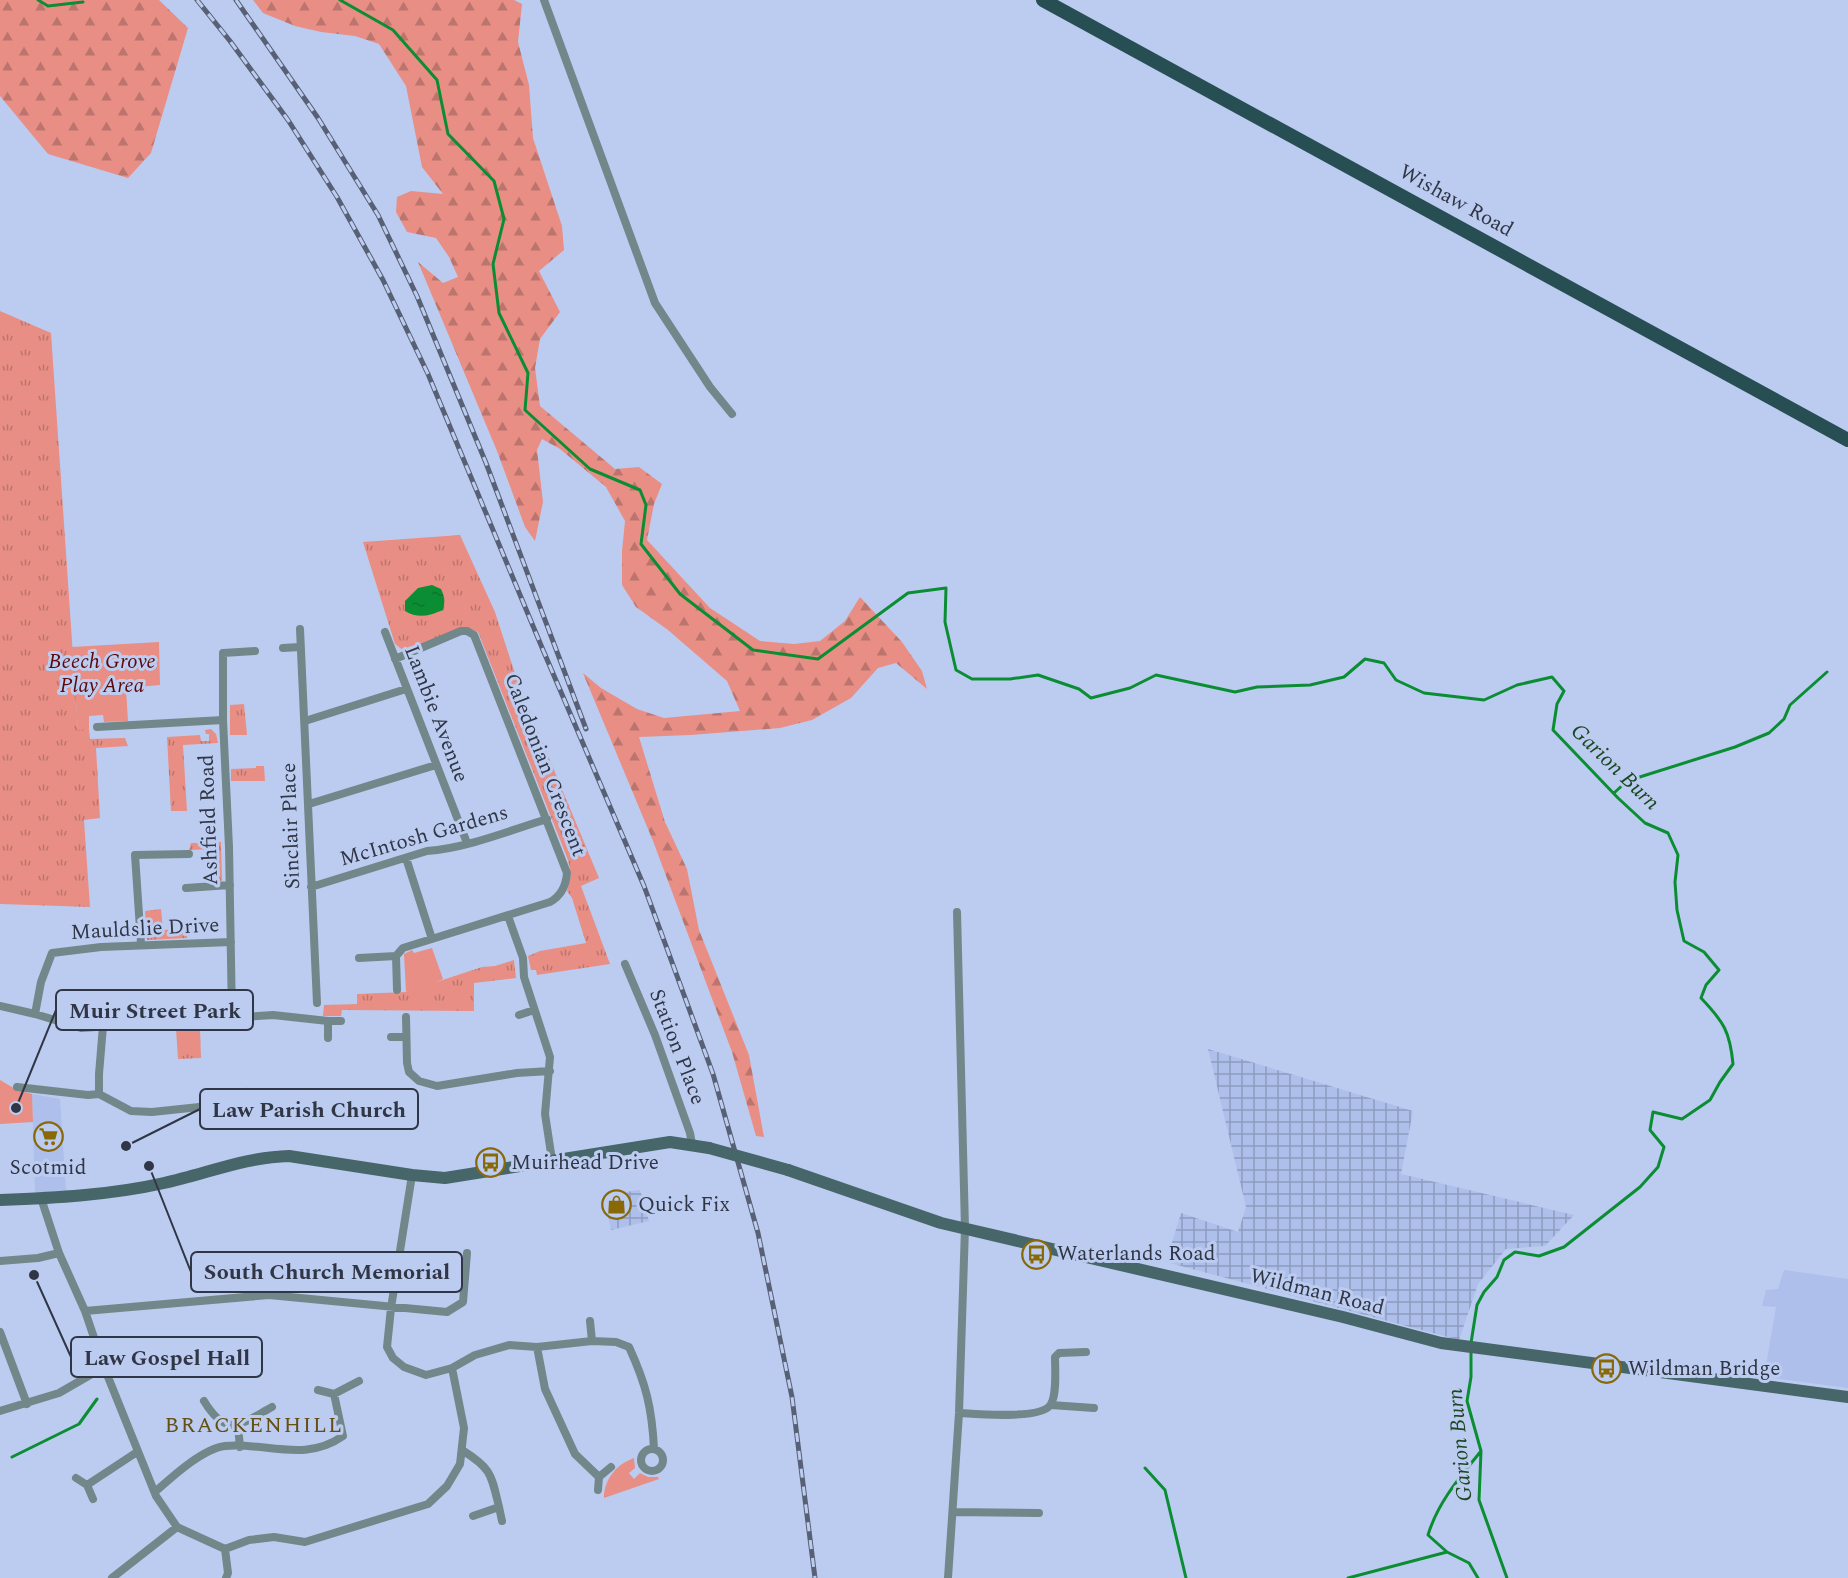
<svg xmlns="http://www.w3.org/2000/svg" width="1848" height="1578" font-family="Spectral,serif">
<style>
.built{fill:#adbfea}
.industrial{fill:url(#industrial-grid)}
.grass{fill:url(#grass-tufts)}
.forest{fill:url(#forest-firs)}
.park{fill:#e88e84}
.water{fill:url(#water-ripples)}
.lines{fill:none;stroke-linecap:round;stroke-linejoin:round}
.stream{stroke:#0b8d33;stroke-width:3}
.street{stroke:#72878a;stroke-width:8}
.secondary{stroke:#47666a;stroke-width:12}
.primary{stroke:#274e53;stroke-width:14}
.rail-casing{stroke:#576075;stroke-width:5}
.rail{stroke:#bcccf0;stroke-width:3;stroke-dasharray:9;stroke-linecap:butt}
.secondary-bridge{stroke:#47666a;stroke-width:12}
.labels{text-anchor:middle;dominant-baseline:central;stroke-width:6;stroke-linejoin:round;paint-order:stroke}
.street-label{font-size:21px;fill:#303645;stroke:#bcccf0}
.park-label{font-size:21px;font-style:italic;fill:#5c0709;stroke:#bcccf0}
.poi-label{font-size:21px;fill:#303645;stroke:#bcccf0;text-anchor:start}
.water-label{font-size:22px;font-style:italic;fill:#1c4723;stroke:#bcccf0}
.neighbourhood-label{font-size:22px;letter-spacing:1.5px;fill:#654f14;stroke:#bcccf0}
.leader{fill:none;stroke:#303645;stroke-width:2}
.callout-dot{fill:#303645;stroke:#bcccf0;stroke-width:2}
.callout{fill:#bcccf0;stroke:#303645;stroke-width:2}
.callout-label{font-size:22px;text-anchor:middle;font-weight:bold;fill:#303645}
</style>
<defs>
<pattern id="industrial-grid" width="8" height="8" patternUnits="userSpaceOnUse" patternTransform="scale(1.5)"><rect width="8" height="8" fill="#adbfea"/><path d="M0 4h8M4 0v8" fill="none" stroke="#8d9cbf"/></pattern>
<pattern id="grass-tufts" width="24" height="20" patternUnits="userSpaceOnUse" patternTransform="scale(1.5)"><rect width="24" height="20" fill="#e88e84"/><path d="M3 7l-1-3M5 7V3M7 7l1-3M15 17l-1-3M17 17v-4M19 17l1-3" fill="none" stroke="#bc756e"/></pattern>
<pattern id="forest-firs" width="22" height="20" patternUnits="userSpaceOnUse" patternTransform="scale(1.5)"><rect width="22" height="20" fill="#e88e84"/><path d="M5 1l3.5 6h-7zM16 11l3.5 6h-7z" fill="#bc756e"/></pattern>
<pattern id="water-ripples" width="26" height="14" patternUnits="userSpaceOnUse" patternTransform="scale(1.5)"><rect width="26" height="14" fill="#0b8d33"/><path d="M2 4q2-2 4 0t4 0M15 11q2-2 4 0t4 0" fill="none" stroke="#0c742d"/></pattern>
</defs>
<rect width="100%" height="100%" fill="#bcccf0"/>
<path class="built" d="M32,1094l28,5 6,91 -31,3z
M1784,1270l64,9v109l-84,-11 12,-70 -14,-1 4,-16 12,-1z"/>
<path class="industrial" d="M1208,1049l205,62 -12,63 173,41 -29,31 -39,3 -28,35 -19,56 -293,-78 15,-49 57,19 8,-25z
M640,1190l9,31 -38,9 -7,-35z"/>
<path class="grass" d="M0,311l51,22 27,396h11l1,10 35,-1 3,8 -32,2 4,70 -16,2 6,87 -90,-3z
M460,535l35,77 24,74 80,192 -18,8 29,78 -73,11 -1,-5h-5l-3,-14 12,-5 46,-8 -14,-45 -5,-7 4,-16 -3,-15 -90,-228 -12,-5 -62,24 -9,-7 -32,-102z
M244,704l3,31h-17v-30z
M211,729l5,5 2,9 -35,2 4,66h-16l-4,-74 33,-2 1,6h8v-7h-3l-1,-4z
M256,766h8l1,15h-34v-12l25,-1z
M221,842l1,39h-7l-1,-32 -25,1 2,-7z
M161,909l2,21 23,-1 1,9 -40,2 -2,-29z
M514,960l2,18 -42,5v28l-132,-1 -1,6h-18l1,-11 33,-1v-10l49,-2 76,-25 13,-1z
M200,1028l1,30 -23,1 -2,-30z"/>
<path class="forest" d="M0,0h159l29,28 -37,125 -23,25 -80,-24 -48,-58z
M253,0h261l8,4 -4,38 11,43 4,53 29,88 2,24 -25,21 21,41 -20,27 -5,29 5,38 75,63 24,-2 23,17 -8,20 -7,36 63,68 50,33 34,3 26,-3 25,-20 15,-24 42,45 20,29 5,18 -31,-26 -18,5 -27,30 -39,22 -32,8 -89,7 -52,2 26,85 22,47 12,61 50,125 15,82 -8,-1 -24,-84 -79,-211 -70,-168 18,15 36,21 27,9 76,-7 -13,-30 -59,-51 -32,-23 -14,-22v-34l3,-30 -19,-34 -46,-38 -18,-10 -5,11 6,52 -8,39 -10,-14 -28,-76 -79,-189 25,21 15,-6 -9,-20 -13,-19 -29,-6 -11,-20 1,-15 14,-6 32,3 -21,-27 -16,-81 -27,-42 -24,-8 -34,-4 -26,-6 -32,-13z"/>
<path class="park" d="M159,642l1,43 -34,3 2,33 -24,1 -1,-7 -14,1v13l-11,1 -6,-83z
M432,948l11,31 -17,8 -20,5 -2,-38 8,-4 2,3z
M0,1080l17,10 15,4 1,28 -33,2z
M634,1458l1,10 -6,5 5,6 6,-6 8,4h10l1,2 -55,19c0,-19 13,-34 30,-40z"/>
<path class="water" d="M432,585l9,4c4,9 4,12 2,21 -14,6 -25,9 -38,1v-10l13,-13z"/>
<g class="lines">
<path class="stream" d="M38,0l10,6 35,-4
M340,0l53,30 44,50 11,54 46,47 10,38 -11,45 6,49 29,60 -3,37 65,59 50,21 6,15 -5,39 39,50 73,56 65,9 90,-66 38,-5 -1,34 11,48 16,9h38l28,-4 41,14 12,9 39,-10 26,-13 79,17 22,-5 53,-2 34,-8 21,-18 19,4 12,17 28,13 60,7 33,-15 35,-8 12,14 -7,13 -4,26 65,68 27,25 23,10 10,22 -3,27 2,28 7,31 20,11 15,18 -13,15 -5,13c23,24 29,34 32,66l-13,18 -10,18 -28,19 -29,-7 -3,18 14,17 -6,20 -18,20 -76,60 -25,9 -24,-4 -11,8 -7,17 -13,15 -7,13 -6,38
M1614,793l13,-12 108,-34 34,-14 15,-14 6,-14 37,-33
M1471,1350v27l-4,24 14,50 -2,49 28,78
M12,1457l67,-33 18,-25
M1145,1468l20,22 21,88
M1447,1552l22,11 9,15
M1348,1578l99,-26 -19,-17c10,-33 32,-58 53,-84"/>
<path class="street" d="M544,0l111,303 55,84 22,27
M300,629l17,374
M385,632l82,211
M283,648l17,-1
M395,659l66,-28h6l7,4 93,238c-1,13 -6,23 -17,29l-147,46 -7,8 1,34
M305,721l101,-32
M97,727l126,-7
M309,804l127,-39
M406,858l26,81
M311,887l116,-36c40,-3 81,-20 120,-32
M186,888l44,-3
M508,916l15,42 1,19 26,80 -5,57 7,46
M141,944l-6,-89 54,-1
M359,958l37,-2
M625,964l30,71 35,98 2,11
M0,1006l35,8 46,14 192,-13 55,6v17
M35,1014l6,-32 11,-29 49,-6 130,-5
M519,1015l15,-5
M232,1017l-3,-170 -6,-127v-67l32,-2
M406,1017l1,46 2,9 10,9 18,5 80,-13 33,-2
M328,1021h13
M391,1037h15
M17,1087l71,8 11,-1v-20l4,-48
M99,1094l32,17 21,1 57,-6 37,-14
M412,1175l-21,133 -4,39 6,11 11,9 22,8 26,-7 23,-13 34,-10 28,2 55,-6 24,1 13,5c17,37 23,61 25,102
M41,1198l18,55 26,58 19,56 52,129 21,31 48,22 24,-9 25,-3 31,5 123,-38 19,-18 13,-22 4,-36 -12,-60
M0,1261l38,-3 21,-5
M85,1311l184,-16 178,17 16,-10 4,-49
M590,1321l2,20
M0,1332l27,72
M537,1347l8,42 30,65 24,23 12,-10
M318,1390l16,4 25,-13
M204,1401c23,38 37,23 68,6
M1051,1405l43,3
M0,1411l59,-18 45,-26
M959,1413c17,1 84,7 92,-9 6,-10 4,-35 4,-47l4,-4 27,-1
M238,1426l2,21
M641 1460a11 11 0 1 1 22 0a11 11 0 1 1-22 0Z
M462,1450c30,19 29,24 37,57l-26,9
M76,1478l11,7 50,-33
M87,1485l6,14
M598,1490l1,-13
M155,1492c17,-15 47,-43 70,-46 41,-4 80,17 118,-10l-9,-42
M499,1507l3,14
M953,1512l86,1
M225,1549l3,24 -2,5
M112,1578l65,-51
M948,1578l11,-165 6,-185 -8,-316"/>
<path class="secondary" d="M788,1170l153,53 402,94 98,26 407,54
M0,1200c54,-2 111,-5 164,-17 42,-9 81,-26 125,-27l123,19 33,3 225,-36 39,6"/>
<path class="primary" d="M1043,0l805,440"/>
<defs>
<path id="rail" d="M197,0l33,41 58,79 49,77 46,83 45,94 115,276 101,236 69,188 45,159 34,164 23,181
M236,0l82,118 60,97 39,81 69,167 100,266"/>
</defs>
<use href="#rail" class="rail-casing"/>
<use href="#rail" class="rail"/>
<path class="secondary-bridge" d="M709,1148l79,22"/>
</g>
<defs>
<symbol id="supermarket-ring" viewBox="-11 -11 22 22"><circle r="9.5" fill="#bcccf0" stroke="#896906" stroke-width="1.5"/><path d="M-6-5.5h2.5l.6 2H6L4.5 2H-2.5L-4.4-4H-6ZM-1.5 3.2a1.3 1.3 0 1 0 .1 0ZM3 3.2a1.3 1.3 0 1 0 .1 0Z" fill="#896906"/></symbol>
<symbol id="bus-ring" viewBox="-11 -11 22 22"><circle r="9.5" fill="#bcccf0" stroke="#896906" stroke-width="1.5"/><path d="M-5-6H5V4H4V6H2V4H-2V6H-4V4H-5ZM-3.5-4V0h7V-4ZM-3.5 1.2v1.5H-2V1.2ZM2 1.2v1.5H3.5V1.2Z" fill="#896906"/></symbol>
<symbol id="shop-ring" viewBox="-11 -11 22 22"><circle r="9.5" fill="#bcccf0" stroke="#896906" stroke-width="1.5"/><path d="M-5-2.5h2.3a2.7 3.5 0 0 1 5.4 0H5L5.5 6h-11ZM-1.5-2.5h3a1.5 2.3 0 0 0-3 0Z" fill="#896906"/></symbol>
</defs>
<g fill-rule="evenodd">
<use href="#supermarket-ring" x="32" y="1120" width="33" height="33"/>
<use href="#bus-ring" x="474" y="1146" width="33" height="33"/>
<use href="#shop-ring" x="600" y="1188" width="33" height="33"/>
<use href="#bus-ring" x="1020" y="1238" width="33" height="33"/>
<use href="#bus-ring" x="1590" y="1352" width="33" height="33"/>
</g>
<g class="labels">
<g class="street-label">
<text transform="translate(1456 201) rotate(29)">Wishaw Road</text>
<text transform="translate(436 714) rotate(69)">Lambie Avenue</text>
<text transform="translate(545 765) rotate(69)">Caledonian Crescent</text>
<text transform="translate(209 820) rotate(-92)">Ashfield Road</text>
<text transform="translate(291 826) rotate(-92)">Sinclair Place</text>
<text transform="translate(424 836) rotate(-16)">McIntosh Gardens</text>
<text transform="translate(145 929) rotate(-3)">Mauldslie Drive</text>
<text transform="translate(677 1047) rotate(69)">Station Place</text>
<text transform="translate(1317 1292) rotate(14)">Wildman Road</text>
</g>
<g class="park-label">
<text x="102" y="662">Beech Grove<tspan x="102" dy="24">Play Area</tspan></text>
</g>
<g class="poi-label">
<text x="511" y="1163">Muirhead Drive</text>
<text x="48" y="1168" text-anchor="middle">Scotmid</text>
<text x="638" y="1205">Quick Fix</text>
<text x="1057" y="1254">Waterlands Road</text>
<text x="1628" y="1369">Wildman Bridge</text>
</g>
<g class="water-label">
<text transform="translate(1615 767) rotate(44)">Garion Burn</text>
<text transform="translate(1460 1445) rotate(-95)">Garion Burn</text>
</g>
<g class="neighbourhood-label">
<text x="254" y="1425">BRACKENHILL</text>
</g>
</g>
<path class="leader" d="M16 1108L56 1010M126 1146L200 1109M149 1166L191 1272M34 1275L71 1357"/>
<g class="callout-dot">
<circle cx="16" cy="1108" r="6"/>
<circle cx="126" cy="1146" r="6"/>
<circle cx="149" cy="1166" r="6"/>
<circle cx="34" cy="1275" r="6"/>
</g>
<g class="callout">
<rect x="56" y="990" width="197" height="40" rx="6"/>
<rect x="200" y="1089" width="218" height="40" rx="6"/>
<rect x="191" y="1252" width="271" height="40" rx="6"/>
<rect x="71" y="1337" width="191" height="40" rx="6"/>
</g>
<g class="callout-label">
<text x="155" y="1018">Muir Street Park</text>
<text x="309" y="1117">Law Parish Church</text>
<text x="327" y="1279">South Church Memorial</text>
<text x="167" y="1365">Law Gospel Hall</text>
</g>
</svg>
